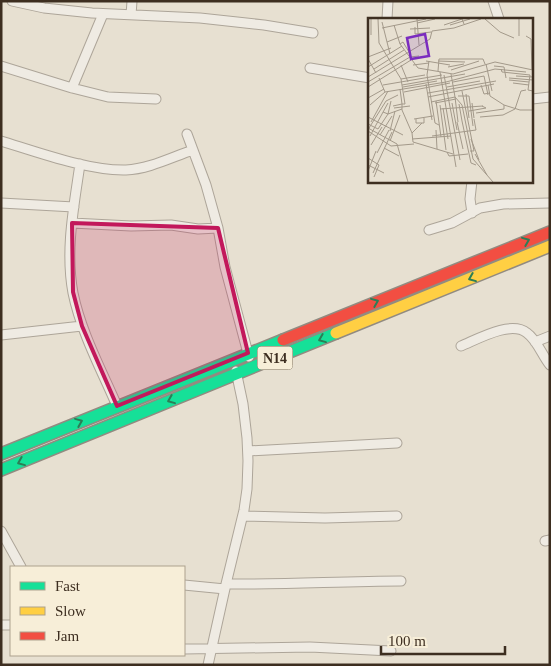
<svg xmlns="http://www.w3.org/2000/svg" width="551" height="666" font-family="'Times New Roman',serif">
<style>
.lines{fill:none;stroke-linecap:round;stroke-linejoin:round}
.street-casing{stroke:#ada599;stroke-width:11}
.fast-casing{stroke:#928b80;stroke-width:14}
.slow-casing{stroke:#928b80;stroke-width:14}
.jam-casing{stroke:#928b80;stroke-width:14}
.street{stroke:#efebe3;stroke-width:9}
.fast{stroke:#16e098;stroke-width:11}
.slow{stroke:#ffcf43;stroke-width:11}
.jam{stroke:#f24e42;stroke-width:11}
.oneway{stroke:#2b7e56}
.marked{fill:#c2185b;fill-opacity:0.2;stroke:#c2185b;stroke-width:4;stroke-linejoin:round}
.labels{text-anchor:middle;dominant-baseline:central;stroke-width:4;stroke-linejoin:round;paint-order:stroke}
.shield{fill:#f7eed8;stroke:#756857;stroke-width:1}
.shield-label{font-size:14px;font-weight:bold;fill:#3d2e20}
.inset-road{fill:none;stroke:#a3998a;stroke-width:1}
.view{fill:#7b2cbf;fill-opacity:0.15;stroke:#7b2cbf;stroke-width:2.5}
.inset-edge{fill:none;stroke:#3d2e20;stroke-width:2.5}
</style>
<rect width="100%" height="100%" fill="#e7e0d1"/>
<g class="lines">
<defs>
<path id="street" d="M12,1l32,7 48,5 108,5 64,7 49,8
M493,1l6,18
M131,15l1,-14
M387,19l1,-18
M1,66l71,22 36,9 48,2
M310,68l60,10
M72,88l31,-74
M532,99l18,-2
M187,134l19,51 12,43 7,39 24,90
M1,141c36,11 88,30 125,29 23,-1 46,-13 67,-20
M80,164c-6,42 -15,86 -7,129 8,39 28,76 44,113
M1,203l73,4
M472,213l-2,-14 2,-18
M72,223l59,3 40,-1 27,4 20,-1
M429,230l23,-7 28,-15 23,-4 47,-1
M1,335l81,-9
M535,342l15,-6
M461,346c17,-7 50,-26 66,-13 10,7 15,22 23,32
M248,451l149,-8
M243,516l82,2 72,-2
M1,531l20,36
M545,541l5,-1
M226,584c58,1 117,-3 175,-3
M184,585l41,4
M1,625h10
M184,649l126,-2 81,4
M208,665l18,-81 18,-74 3,-21 1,-28 -1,-23 -4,-34 -7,-33"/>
<path id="fast" d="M1,454l282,-114
M1,470l335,-137"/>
<path id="slow" d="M336,333l214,-87"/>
<path id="jam" d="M283,340l267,-108"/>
</defs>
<use href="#street" class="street-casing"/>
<use href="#fast" class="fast-casing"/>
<use href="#slow" class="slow-casing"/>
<use href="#jam" class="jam-casing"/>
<use href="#street" class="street"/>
<use href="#fast" class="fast"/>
<use href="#slow" class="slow"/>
<use href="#jam" class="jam"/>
</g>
<defs><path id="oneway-chevron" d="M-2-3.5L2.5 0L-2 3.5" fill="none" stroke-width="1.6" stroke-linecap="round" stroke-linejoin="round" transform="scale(1.25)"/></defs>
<g class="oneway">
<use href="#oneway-chevron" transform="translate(526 241) rotate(-22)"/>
<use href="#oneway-chevron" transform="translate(472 278) rotate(158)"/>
<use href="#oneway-chevron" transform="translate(375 302) rotate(-22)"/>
<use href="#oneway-chevron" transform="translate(322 339) rotate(158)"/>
<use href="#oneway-chevron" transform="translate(171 400) rotate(158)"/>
<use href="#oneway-chevron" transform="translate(79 422) rotate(-22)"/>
<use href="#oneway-chevron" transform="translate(21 462) rotate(158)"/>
</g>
<path class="marked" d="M72,223l146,5 30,125 -131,53 -35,-80 -9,-34z"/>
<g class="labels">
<rect class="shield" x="257.5" y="346.5" width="35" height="23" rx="4"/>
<g class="shield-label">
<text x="275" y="358">N14</text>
</g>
</g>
<g transform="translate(368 18)">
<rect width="165" height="165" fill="#e7e0d1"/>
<path class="inset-road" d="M3,1v16M10,1l1,24 22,36 4,25h-3v6l10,23M49,1l2,26M117,1l15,13 14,6M14,4l8,32M49,5l18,-4M26,7l6,19 18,24 35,6 42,-12 38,8M76,7l18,-6 2,5M82,7l20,-6M47,9v7l16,-2M14,10l44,-9M42,11l20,-1M151,18v-17M158,18l5,3 1,31M19,24l15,-6M32,26l3,-2 6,10M0,39l23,-9M0,41l8,14M58,43l24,4M61,43l-2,14 8,48 4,2M70,43l27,1M118,46l6,27M33,47l7,17M45,47l16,-2M126,48l10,1 2,11M0,49l34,-21M80,49l16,-3M6,51l30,-19M133,51l1,3 28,3M83,52l28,-9M70,53l1,-12h44l2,5M72,54l16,95M83,56l4,23 7,8 11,54 20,23M76,57l16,85M162,57l-2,15 5,1M116,58l4,19M148,58l17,1M0,59l62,-38 2,-8 22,-3 27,-9M141,60l24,2M33,61l24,-4M141,62l20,2M0,64l42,-25 9,-1M85,64l31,-6M145,65l16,2M58,66l6,36M15,67l59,-10M34,67l63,-11M113,67l3,9 6,-1M120,67l2,11 14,9 16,5h13M0,69l43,-27M35,69l34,-6M79,69l33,-6M94,73l12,60h-4M17,74l61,-10 49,-13 31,3M36,74l46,-9M60,75l68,-12M98,76l3,24M90,78h11l4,30M60,79l66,-13M0,80l16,-9M68,83l5,36M63,84l24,-5 3,25M67,85l21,-4M84,85l5,27M104,85l2,15M91,86l3,17M2,87l15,-13 -6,-14M72,87l6,45M25,88l9,-2 -2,-15M26,90l16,-2M75,90l5,31M72,91l43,-3M101,93l17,-3 -4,-2M15,94l5,2 3,-13M108,95l28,-4v-4M0,99l35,18M112,99l23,-2 12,-6 6,-18 5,-1M46,101l19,-3M48,101v4h8v-5M94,103l9,42 5,2M3,104l17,-31M89,104l6,27M54,105l-10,10 1,9 40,12M0,106l10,5 10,-15 14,-5M0,110l29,16 11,38M1,110l17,-27 12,-6M68,112l1,19M0,113l23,15 23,-2M22,113l5,-20M12,117l12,-19M2,118l18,-33M64,118l44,-6 -2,-11M44,121l39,-3M103,121l8,21M22,123l10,-26M3,127l11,-18M16,130l15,8M79,134l2,4 19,-2M9,135l12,-23M107,136l12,21M0,140l11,7 -5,12M0,147l16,8M0,153l8,-20M5,155l19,-41"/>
<path class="view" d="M57,16l4,22 -18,3 -4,-21z"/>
<rect width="165" height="165" class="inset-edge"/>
</g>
<rect width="551" height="666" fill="none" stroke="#3d2e20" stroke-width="5"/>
<rect x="10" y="566" width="175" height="90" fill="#f7eed8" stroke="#ada18e"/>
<rect x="20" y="582" width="25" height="8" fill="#16e098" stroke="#ada18e"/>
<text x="55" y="591" font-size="15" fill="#3d2e20">Fast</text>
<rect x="20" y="607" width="25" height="8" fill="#ffcf43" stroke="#ada18e"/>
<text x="55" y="616" font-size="15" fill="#3d2e20">Slow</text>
<rect x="20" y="632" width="25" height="8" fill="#f24e42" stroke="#ada18e"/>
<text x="55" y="641" font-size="15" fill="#3d2e20">Jam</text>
<path d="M381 646v8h124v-8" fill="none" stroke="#3d2e20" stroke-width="2.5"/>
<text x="388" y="646" font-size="15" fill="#3d2e20" stroke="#f7eed8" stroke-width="4" paint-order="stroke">100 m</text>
</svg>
